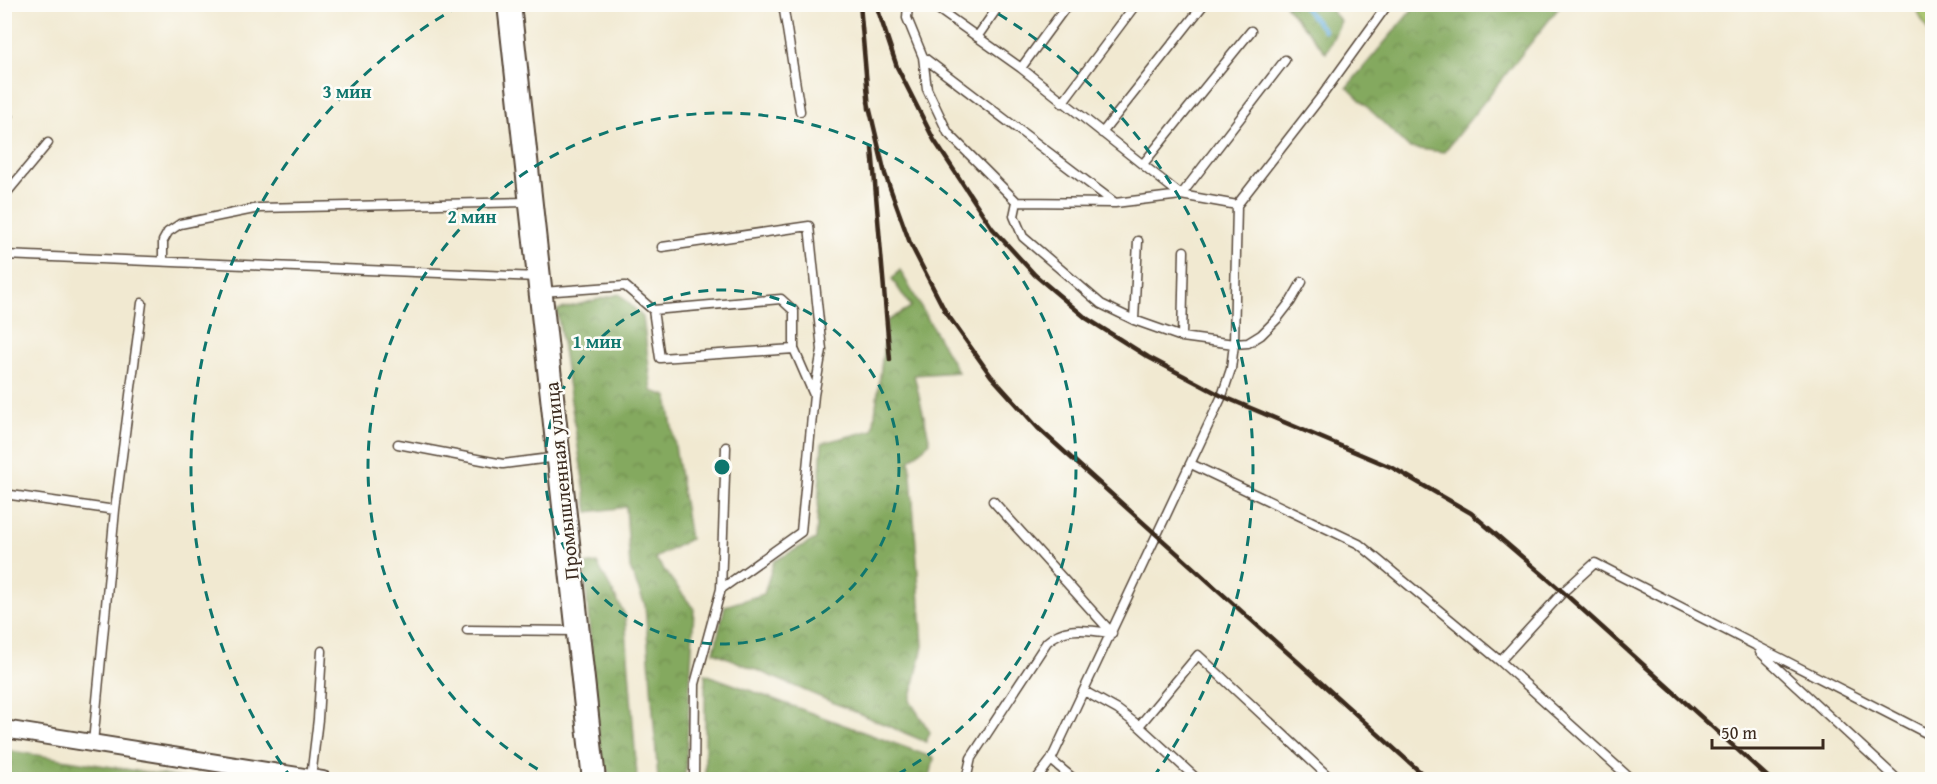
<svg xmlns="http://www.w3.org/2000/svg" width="1937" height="784" font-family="'Gentium Book Plus',serif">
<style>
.forest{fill:url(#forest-crowns);stroke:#606a3e;stroke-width:1.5}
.garden{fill:#a6c36a;stroke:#707644;stroke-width:1.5}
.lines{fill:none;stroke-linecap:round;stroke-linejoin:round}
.stream{stroke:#66afde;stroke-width:4.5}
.lane-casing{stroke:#564739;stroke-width:11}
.street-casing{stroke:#564739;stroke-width:20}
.secondary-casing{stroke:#564739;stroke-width:26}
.lane{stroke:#fff;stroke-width:8}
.street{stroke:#fff;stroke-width:16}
.secondary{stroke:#fff;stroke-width:22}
.rail{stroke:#3b2a1e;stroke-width:4.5}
.ring{fill:none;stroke:#0f766e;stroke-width:3;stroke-dasharray:10 8}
.labels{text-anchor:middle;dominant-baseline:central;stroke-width:5;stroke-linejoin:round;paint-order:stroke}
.street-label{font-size:20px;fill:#3b2a1e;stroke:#fdfcf7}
.centre{fill:#0f766e;stroke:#fdfcf7;stroke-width:3}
.ring-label{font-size:18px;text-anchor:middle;font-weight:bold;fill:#0f766e;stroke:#fdfcf7;stroke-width:5;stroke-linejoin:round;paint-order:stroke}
</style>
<defs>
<pattern id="forest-crowns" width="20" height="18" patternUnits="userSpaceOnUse" patternTransform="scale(1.5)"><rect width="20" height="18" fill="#84a95e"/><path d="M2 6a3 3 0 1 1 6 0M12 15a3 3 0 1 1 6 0" fill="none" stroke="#6d8a4d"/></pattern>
</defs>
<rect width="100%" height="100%" fill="#fdfcf7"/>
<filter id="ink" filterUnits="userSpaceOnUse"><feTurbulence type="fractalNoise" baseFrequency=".0167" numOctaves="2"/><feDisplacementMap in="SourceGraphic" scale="12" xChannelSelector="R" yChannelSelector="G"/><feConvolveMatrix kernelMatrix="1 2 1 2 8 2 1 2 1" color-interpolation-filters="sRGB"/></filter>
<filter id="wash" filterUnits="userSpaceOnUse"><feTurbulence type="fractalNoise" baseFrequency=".008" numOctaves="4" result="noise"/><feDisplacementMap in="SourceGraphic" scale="24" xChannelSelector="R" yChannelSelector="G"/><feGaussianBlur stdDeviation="1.35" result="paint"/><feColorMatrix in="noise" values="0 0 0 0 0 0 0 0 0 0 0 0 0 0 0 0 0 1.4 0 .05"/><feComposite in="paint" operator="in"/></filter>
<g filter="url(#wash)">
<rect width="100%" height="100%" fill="#f1e9d1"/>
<path class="forest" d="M1285,5h41l15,16 -15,32z
M1416,5h145l-117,147 -35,-4 -62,-61z
M900,270l58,102 -44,3 16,67 -20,18 13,186 -13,55 20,31 -4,10 -212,-90 11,-46 39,-12 10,-33 42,-22 6,-96 51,-13 14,-109 24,-14 -19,-28z
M619,294l24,23 9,74 15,5 23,143 -35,19 39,51 -9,170h-27l-13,-174 -15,-37 -4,-61 -38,5 -31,-202z
M597,563l28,52 12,162 -8,2h-14l-14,-16 -17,-198z
M705,674l229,84 -4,19 -16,3 -209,-1z
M5,750l183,29h-183z"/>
<path class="garden" d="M1915,5h17v33l-18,-32z"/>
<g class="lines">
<path class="stream" d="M1301,4l23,26"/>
</g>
</g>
<g filter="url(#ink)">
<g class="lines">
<defs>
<path id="lane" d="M783,4l17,107
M908,4l-1,14 16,39 4,32 21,44 69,69 -3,14 9,21 78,67 33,16 48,17 52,7 14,-1 13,-8 16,-16 14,-18 11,-19
M931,4l90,64 160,127 56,10
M977,37l23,-33
M923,57l192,146 66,-8 104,-135
M1021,68l47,-64
M1062,103l74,-99
M4,122l5,-6
M1102,133l102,-129
M1143,164l108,-133
M4,196l44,-53
M1017,202l98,1
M662,247l147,-21 13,124 -8,45 -13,137 -80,57
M4,255l534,22
M163,261v-20l5,-9 12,-8 79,-16 270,-6
M542,292l83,-6 28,24 7,48 134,-9 20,46
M653,310l128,-11 13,12v38
M1134,320l4,-79
M1182,337l2,-86
M398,444l105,20 55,-7
M1191,464l168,80 141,117 132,119
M4,494l111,16
M993,501l119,132
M467,630l110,1
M1760,652l138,128
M1500,661l63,-69 32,-29 337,173
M1084,691l34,19 21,16 59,54
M1139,726l59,-71 134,125
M93,743l22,-233 27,-207
M1051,760l24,20
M235,766l6,14
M311,778l7,-59 4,-68
M694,780l1,-96 26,-95 5,-142
M966,780l5,-22 76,-116c20,-18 40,-11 65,-9
M1036,780l15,-20 171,-364 9,-27 3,-25 3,-139 84,-108 67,-93"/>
<path id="street" d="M4,729l319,51"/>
<path id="secondary" d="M509,4l85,776"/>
</defs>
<use href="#lane" class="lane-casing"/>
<use href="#street" class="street-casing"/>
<use href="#secondary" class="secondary-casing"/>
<use href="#lane" class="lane"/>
<use href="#street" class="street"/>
<use href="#secondary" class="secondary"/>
<path class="rail" d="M860,4l9,105
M876,4l21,63 37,73 58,88 43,47 51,43 62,39 74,39 171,72 78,45 92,79 208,188
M868,102l17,72 25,69 35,68 46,65 47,52 391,352
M872,148l18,212"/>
</g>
</g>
<g class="ring">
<circle cx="722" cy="467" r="177"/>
<path d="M553 778A354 354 0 1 1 891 778"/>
<path d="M292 779A531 531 0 0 1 461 5M983 5A531 531 0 0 1 1152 779"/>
</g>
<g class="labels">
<g class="street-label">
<text transform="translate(561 481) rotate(-96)">Промышленная улица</text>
</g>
</g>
<circle cx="722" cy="467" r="9" class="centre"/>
<g class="ring-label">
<text x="347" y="98">3 мин</text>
<text x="472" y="223">2 мин</text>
<text x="597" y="348">1 мин</text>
</g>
<rect width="1937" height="784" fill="none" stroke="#fdfcf7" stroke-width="24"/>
<path d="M1712 739v9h111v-9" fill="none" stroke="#3b2a1e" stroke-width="3"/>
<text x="1721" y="739" font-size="18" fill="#3b2a1e" stroke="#fdfcf7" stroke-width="4.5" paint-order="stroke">50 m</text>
</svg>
